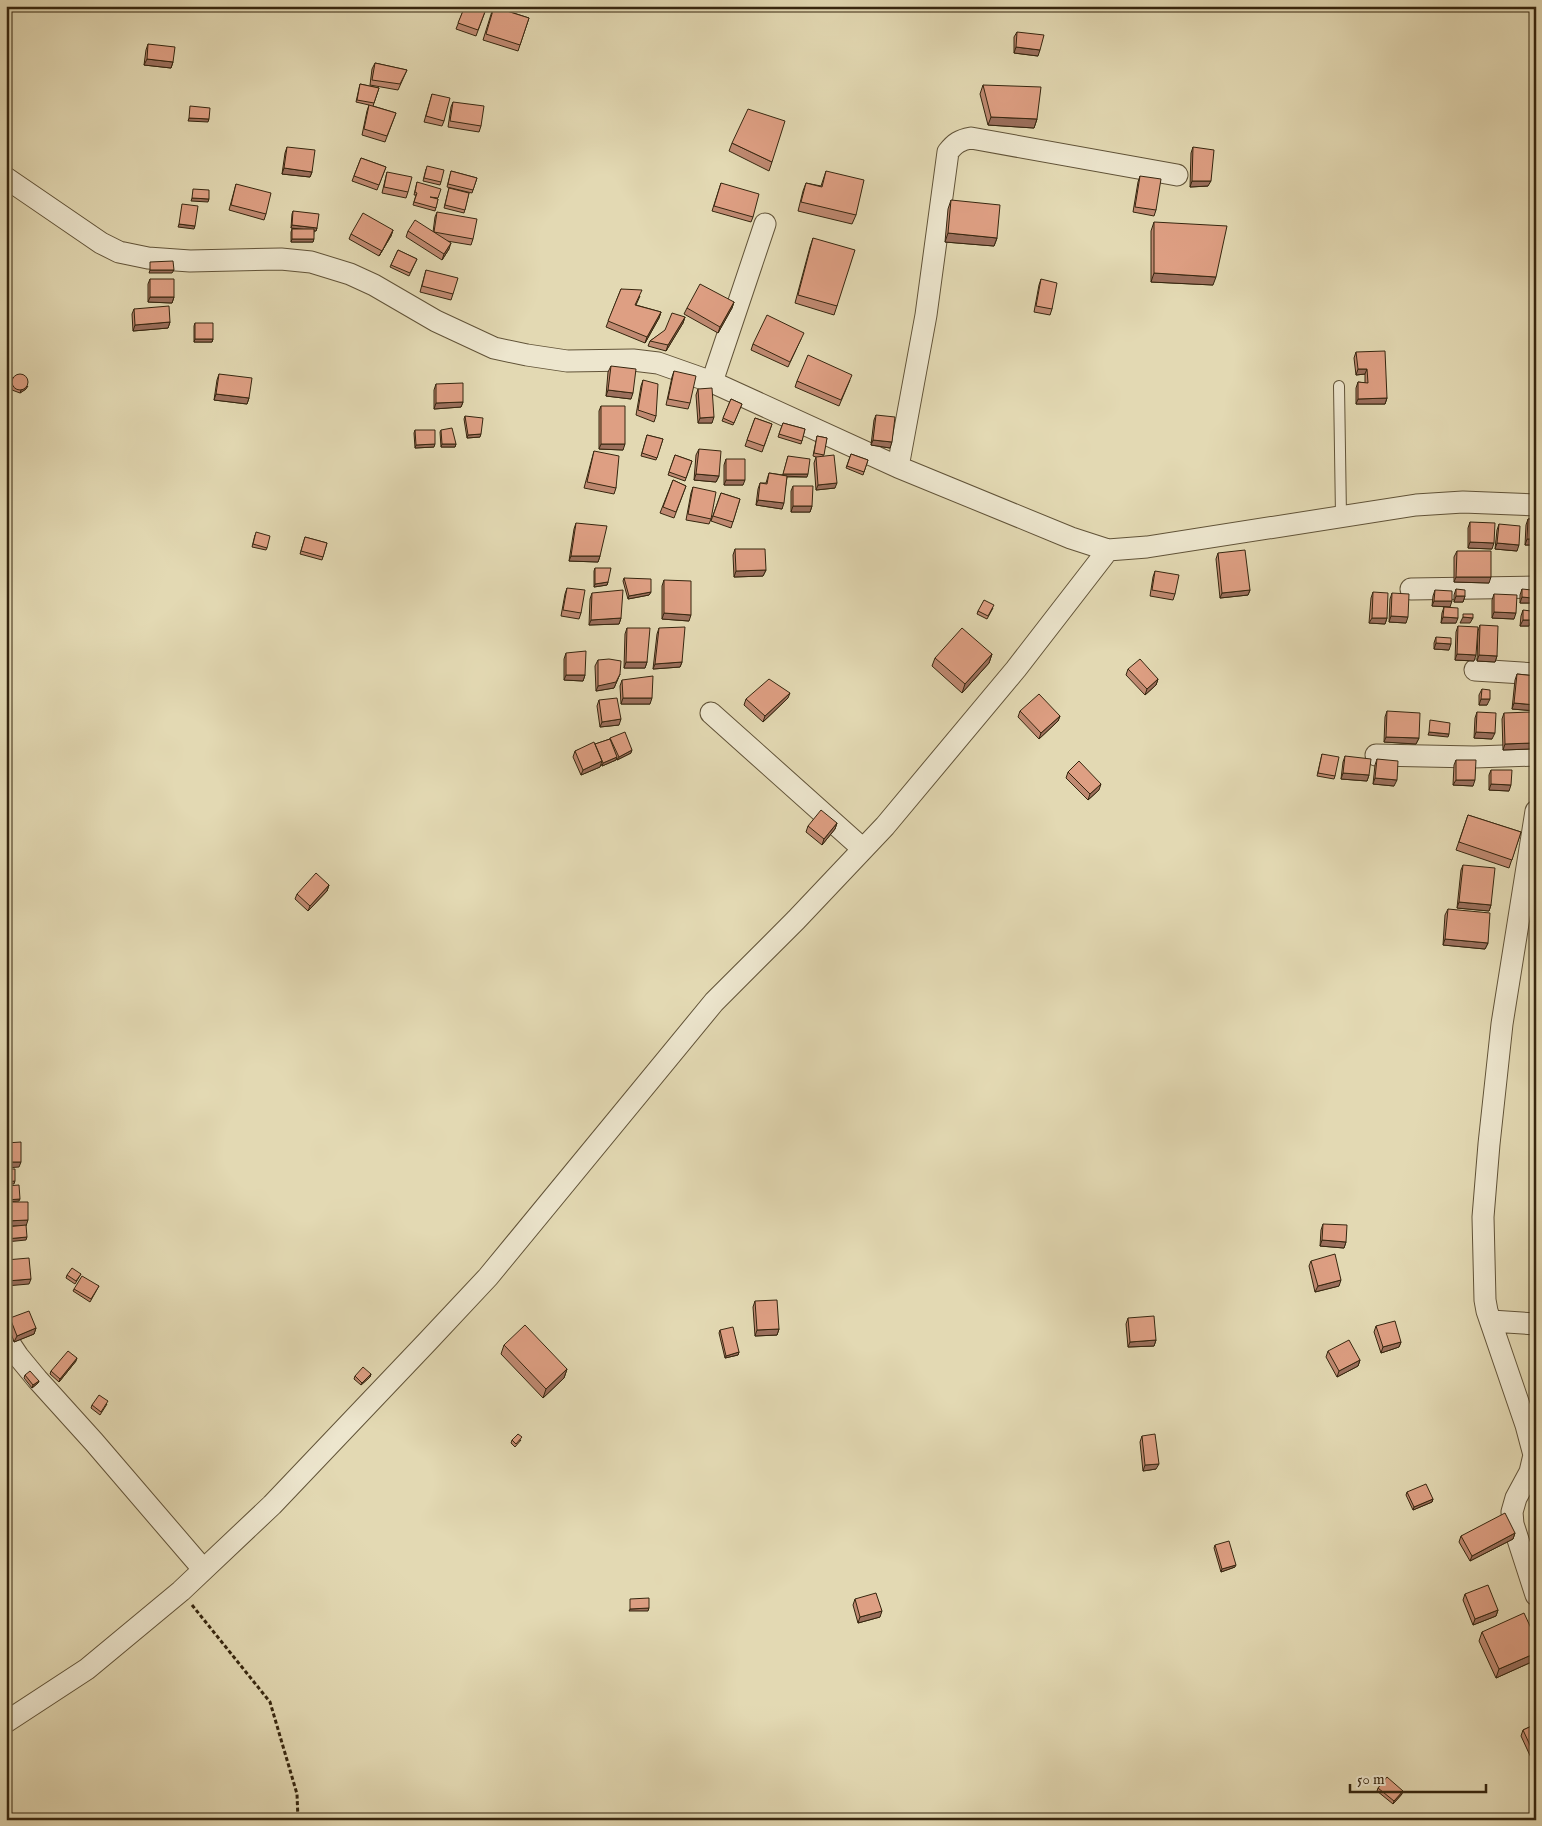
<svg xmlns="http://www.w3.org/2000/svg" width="1542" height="1826" font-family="'IM FELL English',serif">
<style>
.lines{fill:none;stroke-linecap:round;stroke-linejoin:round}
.service-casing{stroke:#615338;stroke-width:12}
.minor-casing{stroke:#615338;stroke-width:23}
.path{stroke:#36260f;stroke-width:3;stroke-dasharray:4 2.5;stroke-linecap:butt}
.service{stroke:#ede6ce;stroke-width:10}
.minor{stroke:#ede6ce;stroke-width:21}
.wall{fill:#bf8971;stroke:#36260f}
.shaded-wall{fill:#9b6f5c;stroke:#36260f}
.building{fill:#de9f83;stroke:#36260f}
</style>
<rect width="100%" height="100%" fill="#e3d9b3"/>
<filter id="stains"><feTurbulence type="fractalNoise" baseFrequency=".004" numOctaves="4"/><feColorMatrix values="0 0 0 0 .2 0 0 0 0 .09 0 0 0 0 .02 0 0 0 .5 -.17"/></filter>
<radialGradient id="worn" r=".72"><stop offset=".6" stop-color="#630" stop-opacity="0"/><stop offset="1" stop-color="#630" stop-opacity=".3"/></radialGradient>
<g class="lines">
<defs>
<path id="service" d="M1339,386l2,130"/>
<path id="minor" d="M6,178l95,65 18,9 29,6 42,3 91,-2 30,3 39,12 24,11 62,36 58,27 33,7 40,6 66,-1 25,3 54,19 186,85 173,71 37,12 39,-3 269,-42 47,-3 73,3
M712,382l53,-158
M898,467l28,-152 22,-163c7,-9 12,-12 23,-14l206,37
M1411,589l125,-2
M1475,670l61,4
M711,713l152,136
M1376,755l98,2 62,-2
M1536,811l-34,213 -13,120 -6,73 2,83 2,11 39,114 8,30 -4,17 -14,26 -4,14 1,12 23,71
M1491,1321l45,3
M6,1338l12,18 19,23 57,63 109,127
M6,1722l81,-53 94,-78 91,-86 156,-164 60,-64 226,-275 82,-82 89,-94 131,-157 92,-119"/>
</defs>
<use href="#service" class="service-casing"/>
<use href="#minor" class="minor-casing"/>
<path class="path" d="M192,1605l78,97 27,92 1,26"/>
<use href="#service" class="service"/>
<use href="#minor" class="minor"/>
</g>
<path class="wall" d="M465,6l21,3 -10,27 -20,-7z
M490,6h6l-1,1 34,11 -11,33 -35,-11 10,-32z
M1017,32l21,24 -24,-3v-16z
M148,44l25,18 -2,6 -27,-3 2,-15z
M375,63l32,7 -9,20 -28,-5 2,-16z
M360,84l19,4 -6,18 23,7 -11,29 -23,-7 5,-24 2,-6 -13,-3z
M983,85l54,34 -3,9 -46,-3 -8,-31z
M432,94l12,27 -2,5 -18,-4z
M453,102l28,24 -2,6 -31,-5 3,-20z
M732,143l40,19 -3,9 -40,-20z
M287,147l25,25 -2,5 -28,-3 3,-21z
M1193,147l15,39 -18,1 1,-34z
M361,158l25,9 -9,23 -25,-9z
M426,169l15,13 -1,3 -17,-4z
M451,171l26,7 -5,15 -25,-6z
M826,171l30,44 -4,9 -54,-13 5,-20 3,-8 15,3z
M387,172l21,20 -2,6 -24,-5z
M1140,176l16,34 -2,6 -21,-4 5,-30z
M417,182l21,17 -3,12 -22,-6 3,-10h-2z
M721,183l32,34 -2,5 -39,-11z
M236,184l30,30 -2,6 -35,-10z
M449,188l20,5 -5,20 -20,-5z
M951,200l46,38 -3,8 -49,-4 3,-33z
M293,211l24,17 -1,3h-2l-1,11h-22v-10l1,-3h6l-7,-1 1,-14z
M437,212l36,27 -2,6 -24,-4 2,8 -7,11 -36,-23 2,-6 25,1 2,-15z
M1154,222l59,63 -62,-3v-51z
M393,230l-2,6 -12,20 -30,-17 2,-5z
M813,238l24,68 -3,9 -39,-12 15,-56z
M398,250l19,9 -8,17 -19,-9z
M426,270l27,24 -2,6 -31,-8z
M150,279l24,18 -2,6 -24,-1v-18z
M1041,279l11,30 -2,6 -16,-3 5,-27z
M621,289l19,7 -4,9 25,7 -2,6 -14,25 -39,-16z
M734,302l-2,6 -14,25 -34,-19 3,-6z
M134,309l36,13 -2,6 -35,3 -1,-17z
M685,317l-2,6 -17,28 -18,-5 2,-5z
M195,323l18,16 -1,3h-18v-16z
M801,339l-13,28 -37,-17 2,-6z
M1356,352l31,46 -2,6h-29v-16l2,-6 7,1v-9l-9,1 -2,-17z
M611,366l20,33 -25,-3 2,-24z
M674,371l16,32 -2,6 -22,-4 6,-28z
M219,374l30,24 -2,6 -33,-4 3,-20z
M13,377l13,12 -6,4 -8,-3 -1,-5z
M643,380l13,36 -2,6 -18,-7 5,-29z
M850,380l-11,26 -44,-19 2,-6z
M436,384l27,18 -2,5 -27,2v-19z
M698,389l14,34h-14l-2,-28z
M731,399l11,5 -9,21 -11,-4z
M601,406l22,44 -24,-1v-38z
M876,415l14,33 -19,-3 3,-25z
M465,416l15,21 -13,1 -3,-19z
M755,418l17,6 -10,28 -17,-6z
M783,423l22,6 -4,15 -23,-7z
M415,430l19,17 -19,1 -1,-15z
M441,430l15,14 -1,3h-14l-1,-15z
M647,435l16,4 -7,21 -15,-4z
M817,436l10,2 -4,18 12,32 -19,2 -2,-27 2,-6 -3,-1z
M699,449l20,27 -3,6 -22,-2 2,-25z
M594,451l22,37 -2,6 -30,-6z
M851,454l17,6 -5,15 -17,-7z
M675,455l17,6 -7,20 -17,-6z
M788,456l19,21h-20l-5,32 -26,-4 2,-16 2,-6h6l3,-10 14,2z
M726,459l17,26h-19v-20z
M673,480l13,6 -12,32 -14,-5z
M793,486l19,20 -2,6h-19v-21z
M693,487l18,32 -2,5 -23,-4 5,-27z
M721,493l19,6 -9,29 -20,-7z
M1528,519h8v26h-11l1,-20z
M1470,522l22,27 -24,-1v-20z
M576,523l24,33 -2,6 -29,-1 5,-32z
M1499,524l18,27 -22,-2 2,-19z
M255,535l12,13 -1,2 -14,-3z
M305,537l22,6 -5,17 -22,-6z
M735,549l31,21 -3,6 -29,1 -1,-22z
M1457,551l32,32 -35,-1v-25z
M1218,553l32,37 -2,5 -28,3 -4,-39z
M595,568l13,14 -1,3 -13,2v-16z
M1155,571l20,23 -2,6 -23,-4 3,-19z
M624,578l27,14 -2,3 -21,4 -5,-18z
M664,580l25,41 -27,-2v-33z
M567,588l14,25 -2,6 -18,-3 4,-22z
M1456,589l9,7 -2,6h-9v-7z
M1522,589l8,14h-10v-8z
M1435,590l15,17 -18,-1 1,-10z
M1373,592l14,26 -2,6 -16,-1 2,-25z
M592,593l29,25 -2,6 -30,1 1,-26z
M1392,593l14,30 -17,-1 1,-23z
M1494,594l20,25 -22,-1v-18z
M1444,607l12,16h-15l1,-10z
M993,608l-6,11 -10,-5 1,-3z
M1523,610l8,10 -2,6h-9l1,-10z
M1480,625l17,31 -2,6 -18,-1 1,-30z
M1458,626l16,35 -19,-1 1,-28z
M627,628l20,34 -2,6h-21l1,-34z
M659,628l23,34 -2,5 -27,2 4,-35z
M1436,637l13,13 -15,-1v-6z
M566,653l19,22 -2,6 -19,-1v-21z
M992,654l-3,9 -27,30 -30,-27 3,-8z
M598,660l22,14 -6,14 -18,3 -1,-25z
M1128,669l30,10 -2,6 -11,10 -19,-20z
M1517,674l19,2v35l-24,-2 3,-29z
M622,680l28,24h-29l-1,-18z
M1482,689l5,16h-8v-10z
M788,698l-25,24 -19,-17 2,-6z
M599,700l20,25 -19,2 -3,-21z
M1020,711l40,5 -2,5 -19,18 -21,-22z
M1387,711l32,27 -3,6 -32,-2 1,-25z
M1477,712l15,27 -18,-1 1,-20z
M1504,713l28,30 -2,6 -27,1 -1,-31z
M610,738l21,15 -14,7v-2l-1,2 -14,6 -1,-2 -1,3 -19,8 -8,-18 2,-6 35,-12z
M1322,754l13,22 -1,3 -17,-3z
M1345,756l24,19 -2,6 -26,-2 2,-17z
M1377,759l17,27 -21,-2 2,-19z
M1456,760l17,26 -20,-1 1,-20z
M1491,770l18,21 -20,-1v-15z
M1068,772l31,18 -11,10 -22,-22z
M1468,815l53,17 -12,36 -53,-18z
M837,823l-2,6 -13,16 -16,-13 2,-6z
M1463,865l28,40 -2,6 -32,-3 4,-38z
M329,885l-2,6 -19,20 -13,-12 2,-5z
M1448,909l40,34 -3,6 -42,-4 2,-30z
M1323,1224l23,18 -2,6 -24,-2 1,-16z
M1311,1261l28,25 -24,6 -6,-26z
M81,1274l-6,10 -9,-6 1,-3z
M99,1286l-9,16 -17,-11 1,-2z
M755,1301l24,28 -2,6 -22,1 -2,-29z
M10,1318l26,10 -2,6 -20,8 -6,-18z
M1128,1318l28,22 -2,6 -26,1 -2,-23z
M1376,1326l25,16 -2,5 -18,6 -7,-21z
M720,1330l19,22 -1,3 -13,3 -6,-25z
M504,1345l63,24 -3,9 -21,20 -42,-44z
M1328,1351l32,9 -2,6 -21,11 -11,-20z
M76,1361l-17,21 -9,-8 1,-3z
M371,1374l-1,3 -9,8 -7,-6 1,-3z
M25,1375l14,6 -1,2 -6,5 -8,-10z
M107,1404l-7,11 -9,-7 1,-3z
M1142,1436l14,33 -13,2 -3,-29z
M512,1440h9l-6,7 -4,-4z
M1407,1492l26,7 -1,3 -19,8 -7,-15z
M1515,1533l-2,6 -43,22 -11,-19 2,-6z
M1215,1545l20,22 -14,5 -7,-24z
M1465,1594l33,16 -2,6 -23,9 -10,-25z
M855,1599l25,18 -22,6 -5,-18z
M1482,1632l54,7v21l-40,18 -17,-37z
M1536,1724v36l-3,2 -12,-26 2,-6z
M1378,1788l24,6 -9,10 -16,-13z"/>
<path class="shaded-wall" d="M1016,47l24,3 -2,6 -24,-3z
M147,59l26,3 -2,6 -27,-3z
M991,117l46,2 -3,9 -46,-3z
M189,118l20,1 -1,3 -20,-1z
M284,168l28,4 -2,5 -28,-3z
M1192,181h19l-3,5 -18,1z
M192,198l17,1 -1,3 -17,-1z
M179,224l16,2 -1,3 -16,-2z
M292,225l25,3 -1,3 -25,-3z
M393,230l-2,6 -12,20 3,-5z
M948,233l49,5 -3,8 -49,-4z
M292,239h22l-1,3h-22z
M451,243l-2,6 -7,11 2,-6z
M150,270h24l-2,3h-23z
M1154,273l62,4 -3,8 -62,-3z
M150,297h24l-2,6 -24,-1z
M734,302l-2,6 -14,25 2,-6z
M661,312l-2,6 -14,25 2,-6z
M685,317l-2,6 -17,28 2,-6z
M170,322l-2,6 -35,3 2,-6z
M195,339h18l-1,3h-18z
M1358,369h9l-2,5 -9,1z
M28,386l-2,3 -6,4 1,-3z
M608,390l25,3 -2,6 -25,-3z
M216,394l33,4 -2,6 -33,-4z
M1387,398l-2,6h-29l2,-5z
M463,402l-2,5 -27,2 2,-6z
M714,417l-2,6h-14l2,-5z
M481,434l-1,3 -13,1 1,-3z
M873,440l19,2 -2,6 -19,-3z
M435,444l-1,3 -19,1 1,-3z
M442,444h14l-1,3h-14z
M601,444h24l-2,6 -24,-1z
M696,474l23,2 -3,6 -22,-2z
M783,474h25l-1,3 -25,-1z
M726,480h19l-2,5h-19z
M837,483l-2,5 -19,2 2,-5z
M758,500l26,3 -2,6 -26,-4z
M793,506h19l-2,6h-19z
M1527,539h9v6h-11z
M1470,542l24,1 -2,6 -24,-1z
M1497,543l22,2 -2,6 -22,-2z
M571,556h29l-2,6 -29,-1z
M766,570l-3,6 -29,1 2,-6z
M1456,577h35l-2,6 -35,-1z
M608,582l-1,3 -13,2 1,-3z
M1250,590l-2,5 -28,3 2,-5z
M651,592l-2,3 -21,4 1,-3z
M1456,596h9l-2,6h-9z
M1522,597l10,1 -2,5h-10z
M1434,601h18l-2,6 -18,-1z
M1494,612l22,1 -2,6 -22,-1z
M664,613l27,2 -2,6 -27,-2z
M1391,616l17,1 -2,6 -17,-1z
M1443,617l15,1 -2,5h-15z
M1463,617l10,1 -3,5h-10z
M621,618l-2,6 -30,1 2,-5z
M1372,618h15l-2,6 -16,-1z
M1523,620h8l-2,6h-9z
M1436,643l15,1 -2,6 -15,-1z
M992,654l-3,9 -27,30 3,-9z
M1457,654l19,1 -2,6 -19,-1z
M1479,655l18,1 -2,6 -18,-1z
M626,662h21l-2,6h-21z
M682,662l-2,5 -27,2 2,-5z
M620,674l-6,14 -18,3 2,-5z
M566,675h19l-2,6 -19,-1z
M1158,679l-2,6 -11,10 2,-6z
M790,693l-2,5 -25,24 2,-6z
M623,698h29l-2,6h-29z
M1481,699h9l-3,6h-8z
M1514,703l22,2v6l-24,-2z
M1060,716l-2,5 -19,18 2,-6z
M621,719l-2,6 -19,2 2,-5z
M1429,732l20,2 -1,3 -20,-2z
M1476,732l19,1 -3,6 -18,-1z
M1386,737l33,1 -3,6 -32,-2z
M1532,743l-2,6 -27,1 2,-6z
M632,750l-1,3 -14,7 2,-3z
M617,757l-1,3 -14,6 1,-3z
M602,761l-2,6 -19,8 2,-5z
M1343,773l26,2 -2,6 -26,-2z
M1375,778l22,2 -3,6 -21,-2z
M1456,780h19l-2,6 -20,-1z
M1101,784l-2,6 -11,10 2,-6z
M1491,784l20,1 -2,6 -20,-1z
M837,823l-2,6 -13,16 2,-6z
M329,885l-2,6 -19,20 2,-5z
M1459,902l32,3 -2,6 -32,-3z
M1445,939l43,4 -3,6 -42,-4z
M6,1087h5l-2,6h-3z
M6,1162h15l-2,5 -13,1z
M15,1181l-1,3h-8v-2z
M20,1199l-1,2 -13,1v-2z
M28,1220l-2,6h-20v-5z
M27,1237l-1,3 -20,2v-3z
M1322,1240l24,2 -2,6 -24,-2z
M31,1279l-2,5 -23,2 1,-5z
M1341,1280l-2,6 -24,6 3,-6z
M36,1328l-2,6 -20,8 3,-6z
M779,1329l-2,6 -22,1 2,-6z
M1156,1340l-2,6 -26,1 2,-5z
M1401,1342l-2,5 -18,6 2,-6z
M739,1352l-1,3 -13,3 1,-2z
M77,1358l-1,3 -17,21 1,-3z
M1360,1360l-2,6 -21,11 2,-6z
M567,1369l-3,9 -21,20 3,-9z
M371,1374l-1,3 -9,8 1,-2z
M39,1381l-1,2 -6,5 1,-3z
M1159,1464l-3,5 -13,2 2,-6z
M1433,1499l-1,3 -19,8 1,-3z
M1515,1533l-2,6 -43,22 2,-5z
M1236,1565l-1,2 -14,5 1,-3z
M649,1608l-1,3h-19l1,-2z
M1498,1610l-2,6 -23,9 2,-6z
M882,1611l-2,6 -22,6 2,-6z
M1536,1653v7l-40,18 3,-9z
M1535,1756h1v4l-3,2z
M1403,1791l-1,3 -9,10 1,-3z"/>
<path class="building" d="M465,6h9l12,3 -8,21 -20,-7z
M494,7l35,11 -9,27 -34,-11z
M1017,32l27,3 -4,15 -24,-3z
M148,44l27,3 -2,15 -26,-3z
M375,63l32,7 -7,14 -28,-4z
M360,84l19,4 -5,15 -17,-3z
M983,85l58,2 -4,32 -46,-2z
M432,94l18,4 -6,23 -18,-5z
M453,102l31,4 -3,20 -31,-5z
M369,105l27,8 -9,23 -23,-7z
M190,106l20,2 -1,11 -20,-1z
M748,109l37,12 -13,41 -40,-19z
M287,147l28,3 -3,22 -28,-4z
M1193,147l21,3 -3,31h-19z
M361,158l25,9 -7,18 -25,-9z
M427,166l17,4 -3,12 -17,-4z
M451,171l26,7 -4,12 -25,-6z
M826,171l38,9 -8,35 -55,-13 5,-19 16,4z
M387,172l25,5 -4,15 -24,-5z
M1140,176l21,3 -5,31 -21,-3z
M417,182l24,7 -3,9 -8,-1 8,2 -2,9 -22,-6 3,-9 -2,-1z
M721,183l38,11 -6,23 -39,-11z
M236,184l35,9 -5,21 -35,-9z
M449,188l20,5 -4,17 -20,-5z
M193,189l16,1v9l-17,-1z
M951,200l49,5 -3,33 -49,-5z
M182,204l16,2 -3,20 -16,-2z
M293,211l26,3 -2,14 -25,-3z
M437,212l40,7 -4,20 -39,-7z
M363,213l30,17 -11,21 -31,-17z
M415,220l36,23 -7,11 -36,-23z
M1154,222l73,4 -11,51 -62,-4z
M292,229h22v10h-22z
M813,238l42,12 -18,56 -39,-11z
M398,250l19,9 -7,14 -19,-8z
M173,261l1,9h-24v-8z
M426,270l32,8 -5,16 -31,-8z
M150,279h24v18h-24z
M1041,279l16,4 -5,26 -16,-3z
M700,284l34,18 -14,25 -33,-19z
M621,289l21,1 -7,15 26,7 -14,25 -39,-16z
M169,306l1,16 -35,3 -1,-16z
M672,313l13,4 -17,28 -18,-4 15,-11z
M767,315l37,18 -14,29 -37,-18z
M195,323h18v16h-18z
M1385,351l2,47 -29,1v-17l10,1 -1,-14h-9l-2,-17z
M808,355l44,20 -11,25 -44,-19z
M611,366l25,3 -3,24 -25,-3z
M674,371l22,5 -6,27 -22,-4z
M219,374l33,4 -3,20 -33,-4z
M12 382a8 8 0 1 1 16 0a8 8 0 1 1-16 0Z
M643,380l15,4 -2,32 -18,-6z
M463,383v19l-27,1v-19z
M712,388l2,29 -14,1 -2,-29z
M731,399l11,5 -8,19 -11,-5z
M601,406h24v38h-24z
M876,415l19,2 -3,25 -19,-2z
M465,416l18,2 -2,16 -13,1z
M755,418l17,6 -8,22 -17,-6z
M783,423l22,6 -3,12 -23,-7z
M452,428l4,16h-14l-1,-14z
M415,430h20v14l-19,1z
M647,435l16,4 -6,19 -15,-5z
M817,436l10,2 -3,17 -10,-2z
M699,449l22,2 -2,25 -23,-2z
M594,451l25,5 -3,32 -29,-6z
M851,454l17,6 -4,12 -17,-6z
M675,455l17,6 -6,17 -17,-6z
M834,455l3,28 -19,2 -2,-28z
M788,456l22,3 -2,15h-25z
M726,459h19v21h-19z
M769,473l18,3 -3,27 -26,-3 2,-17 7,1z
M673,480l13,6 -10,26 -13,-5z
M793,486h20l-1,20h-19z
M693,487l23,5 -5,27 -23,-5z
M721,493l19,6 -7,23 -20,-6z
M1528,519h8v20h-9z
M1470,522l25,1 -1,20 -24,-1z
M576,523l31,3 -7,30h-29z
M1499,524l21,2 -1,19 -22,-2z
M256,532l14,4 -3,12 -14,-4z
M305,537l22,6 -4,14 -22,-6z
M735,549h30l1,21 -30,1z
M1245,550l5,40 -28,3 -4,-40z
M1457,551h34v26h-35z
M595,568h16l-3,14 -13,2z
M1155,571l24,4 -4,19 -23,-4z
M624,578l27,1v13l-22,4z
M664,580l27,1v34l-27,-2z
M567,588l18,2 -4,23 -18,-3z
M1456,589l9,1v6h-9z
M1522,589l10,1v8l-10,-1z
M623,590l-2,28 -30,2 1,-27z
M1435,590l17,1v10h-18z
M1373,592l15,1 -1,25h-15z
M1392,593l17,1 -1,23 -17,-1z
M1494,594l23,1 -1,18 -22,-1z
M984,600l10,5 -6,11 -10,-5z
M1444,607l14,1v10l-15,-1z
M1523,610l8,1v9h-8z
M1463,614h10v4l-10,-1z
M1480,625l18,1 -1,30 -18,-1z
M1458,626l20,1 -2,28 -19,-1z
M685,627l-3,35 -27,2 4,-36z
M627,628h23l-3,34h-21z
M962,628l30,26 -27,30 -30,-26z
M1436,637l15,1v6l-15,-1z
M586,651l-1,24h-19v-22z
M609,659l12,2 -1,13 -4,8 -18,4v-26z
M1140,659l18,20 -11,10 -19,-20z
M1517,674l19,2v29l-22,-2z
M653,676l-1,22h-29l-1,-18z
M769,679l21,14 -25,23 -19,-17z
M1482,689l8,1v9h-9z
M1039,694l21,22 -19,17 -21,-22z
M617,698l4,21 -19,3 -3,-22z
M1387,711l33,2 -1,25 -33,-1z
M1477,712l19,1 -1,20 -19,-1z
M1531,712l1,31 -27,1 -1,-31z
M1430,720l20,3 -1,11 -20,-2z
M625,732l7,18 -13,7 -9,-19z
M610,739l7,18 -14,6 -8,-19z
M594,742l8,19 -19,9 -8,-19z
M1322,754l17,3 -4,19 -17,-3z
M1345,756l26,3 -2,16 -26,-2z
M1377,759l21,2 -1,19 -22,-2z
M1456,760h20l-1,20h-19z
M1079,761l22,23 -11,10 -22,-22z
M1491,770h21l-1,15 -20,-1z
M821,810l16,13 -13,16 -16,-13z
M1468,815l53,17 -9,28 -53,-18z
M1463,865l32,3 -4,37 -32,-3z
M316,873l13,12 -19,21 -13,-12z
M1448,909l42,4 -2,30 -43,-4z
M6,1069h4l1,18h-5z
M6,1094h2v15h-2z
M21,1142v20h-15v-19z
M6,1169h9v12l-9,1z
M19,1185l1,14 -14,1v-14z
M6,1202h22v18l-22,1z
M1323,1224l24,1 -1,17 -24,-2z
M26,1225l1,12 -21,2v-12z
M1335,1254l6,26 -23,6 -7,-25z
M29,1258l2,21 -24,2 -1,-21z
M72,1268l9,6 -5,7 -9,-6z
M82,1276l17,10 -8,13 -17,-10z
M777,1300l2,29 -22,1 -2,-29z
M29,1311l7,17 -19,8 -7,-18z
M1154,1316l2,24 -26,2 -2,-24z
M1395,1321l6,21 -18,5 -7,-21z
M525,1325l42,44 -21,20 -42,-44z
M733,1327l6,25 -13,4 -6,-26z
M1349,1340l11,20 -21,11 -11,-20z
M68,1351l9,7 -17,21 -9,-8z
M363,1367l8,7 -9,9 -7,-7z
M30,1371l9,10 -6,4 -8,-10z
M99,1395l9,6 -7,11 -9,-7z
M518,1434l4,3 -6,7 -4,-4z
M1155,1434l4,30 -14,1 -3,-29z
M1426,1484l7,15 -19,8 -7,-15z
M1505,1513l10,20 -43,23 -11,-20z
M1229,1541l7,24 -14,4 -7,-24z
M1488,1585l10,25 -23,9 -10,-25z
M876,1593l6,18 -22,6 -5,-18z
M649,1598v10l-19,1v-10z
M1524,1613l12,26v14l-37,16 -17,-37z
M1536,1724v32h-1l-12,-26z
M1387,1777l16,14 -9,10 -16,-13z"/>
<rect width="1542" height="1826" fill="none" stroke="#e3d9b3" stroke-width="25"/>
<rect x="8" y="8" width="1527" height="1811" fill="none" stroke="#36260f" stroke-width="2.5"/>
<rect x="12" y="12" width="1517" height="1801" fill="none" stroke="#36260f"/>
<path d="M1350 1784v8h136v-8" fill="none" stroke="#36260f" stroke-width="2.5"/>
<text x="1357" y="1784" font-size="15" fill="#36260f" stroke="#ede6ce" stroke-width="4" paint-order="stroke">50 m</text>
<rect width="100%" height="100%" filter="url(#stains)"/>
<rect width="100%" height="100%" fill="url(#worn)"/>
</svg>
